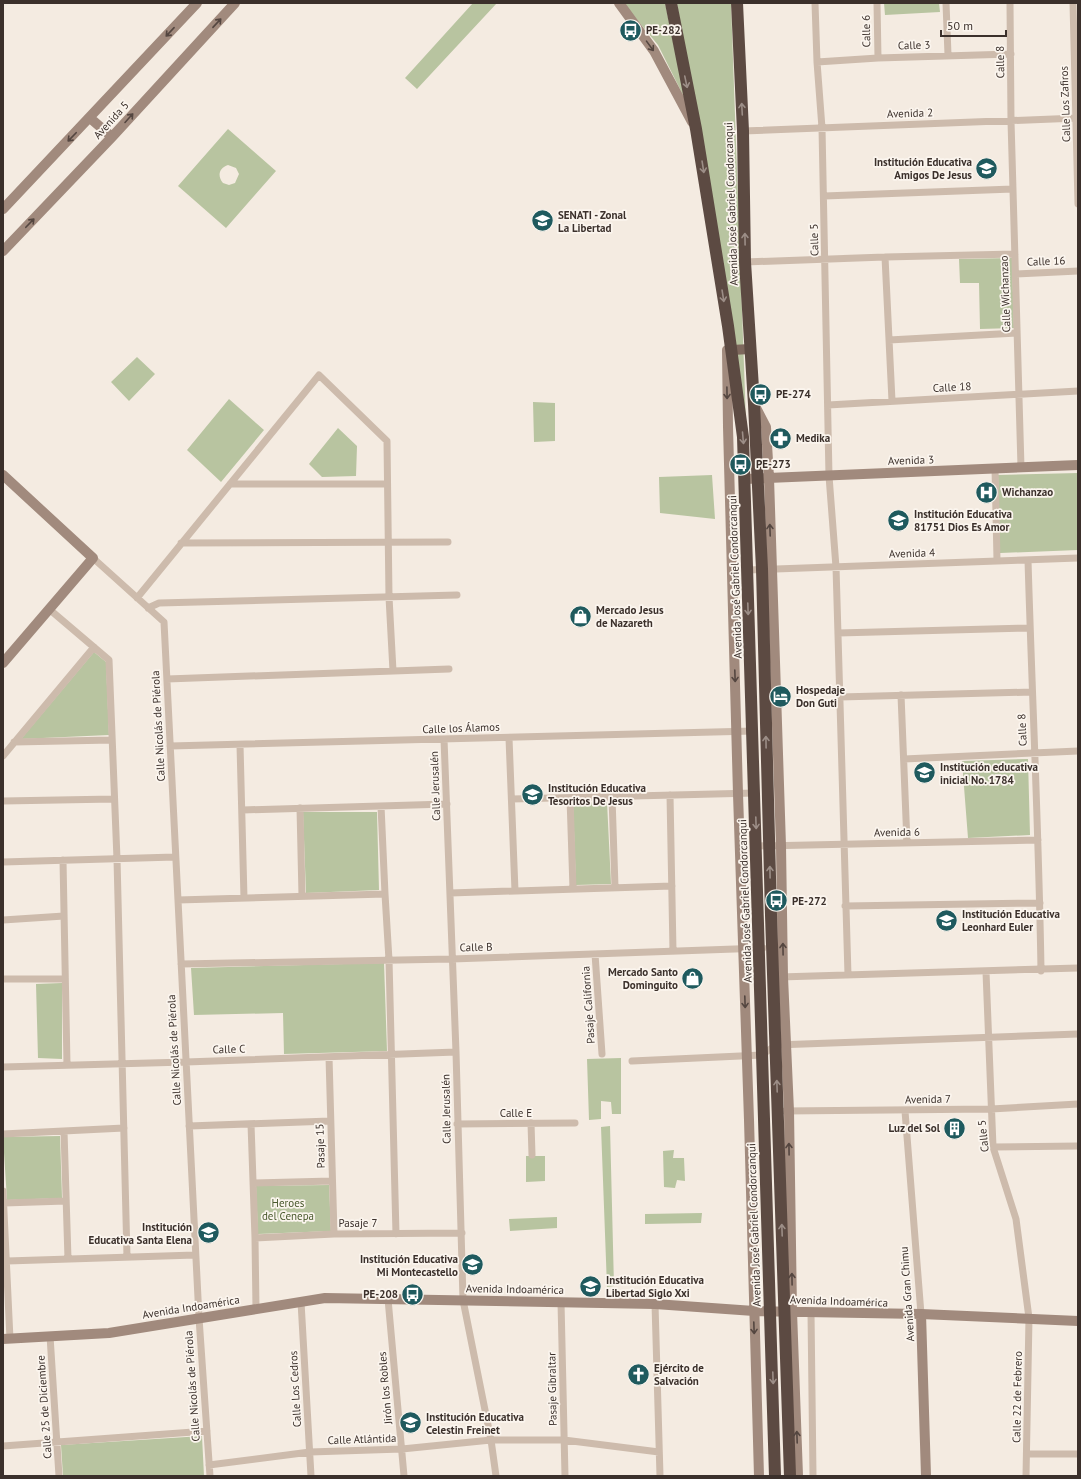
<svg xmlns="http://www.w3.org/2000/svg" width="1081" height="1479" font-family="'PT Sans',sans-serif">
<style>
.green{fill:#b8c4a0;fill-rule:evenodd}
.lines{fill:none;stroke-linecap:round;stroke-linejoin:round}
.street{stroke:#cdbbac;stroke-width:7}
.secondary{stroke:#a18a7d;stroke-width:10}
.primary{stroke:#7d675c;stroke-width:10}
.highway{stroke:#5c4a42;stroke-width:12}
.oneway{stroke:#544640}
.oneway2{stroke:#9c8e87}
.labels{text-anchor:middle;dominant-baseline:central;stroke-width:3.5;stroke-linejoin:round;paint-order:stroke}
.poi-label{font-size:11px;font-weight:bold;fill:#3b302b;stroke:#fbf5ee;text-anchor:start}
.street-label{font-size:11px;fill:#3b302b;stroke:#fbf5ee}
.park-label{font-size:11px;fill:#4a5a2e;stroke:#fbf5ee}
</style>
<rect width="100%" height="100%" fill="#f4ebe1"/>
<path class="green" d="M473,3h24l-80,86 -12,-11z
M623,3h42l20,96 -27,-54z
M677,3h54l15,419z
M884,3h55l1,9 -55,3z
M228,129l48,42 -50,57 -48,-42zM228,165l8,3 3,6 -4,9 -6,2 -6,-2c-6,-7 -4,-15 5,-18z
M1012,258l2,70 -34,1 -1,-46h-19l-1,-24z
M137,357l18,17 -26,27 -18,-19z
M229,399l35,31 -43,52 -34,-32z
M533,402l22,1v38l-21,1z
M338,428l19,18 -1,30 -34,1 -13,-13z
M1078,473v77l-78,3 -2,-78z
M712,475l3,44 -55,-6 -1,-36z
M94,652l12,10 3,73 -88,4z
M1028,759l2,76 -62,3 -6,-77z
M607,802l4,82 -35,1 -3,-82z
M303,812h74l2,78 -73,3z
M384,963l3,88 -103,3 -1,-41 -89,2 -3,-47z
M62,983v76l-24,-1 -2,-74z
M621,1058v56h-9l-1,-12 -10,-1v18l-12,1 -2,-61z
M610,1126l4,160 -7,1 -6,-160z
M60,1136l2,62 -55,2 -4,-63z
M674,1150l-1,8h11l1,23 -8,-1 -2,8 -11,-1 -1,-36z
M526,1156h19v25l-19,1z
M329,1185l2,46 -73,3 -2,-48z
M702,1213l-1,10 -56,1v-10z
M557,1217v11l-47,3 -1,-12z
M202,1436l2,40h-141l-2,-31z"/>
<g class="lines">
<path class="street" d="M815,3l2,59 5,66 7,348 7,91 12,408
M877,3l1,55
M946,3l2,52
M1010,3l1,118 10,346
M1073,3l5,201
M817,62l61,-4 133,-4
M743,131l335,-13
M824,196l189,-7
M885,257l7,144
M745,262l140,-5 130,-3
M1016,274l62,-3
M889,340l128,-7
M828,405l250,-14
M995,468l2,92
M230,484h157
M181,543l267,-1
M93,558l71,64 35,696 11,158
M1028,560c4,137 11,274 13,411
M747,570l331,-12
M137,598l182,-223 68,66 2,156 4,74
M148,608l11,-5 298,-8
M49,609l60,51 8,199 10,398
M838,633l192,-5
M167,679l282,-10
M901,695l6,148
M840,697l192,-5
M509,738l6,153
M444,739l12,313 7,248 28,140 5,36
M14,742l98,-2
M240,745l4,153
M170,746l583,-15
M3,756l91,-109
M904,759l174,-8
M670,795l3,156
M612,797l3,90
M570,798l3,91
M512,799l243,-6
M3,801l111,-2
M381,806l4,88 4,66 7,274
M300,808l2,88
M243,810l204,-6
M757,846l281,-6
M63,860l4,205
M3,862l172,-5
M450,893l222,-7
M178,900l207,-6
M845,906l195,-3
M3,920l61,-4
M595,954l7,100
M181,964l271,-5 311,-11
M986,972l7,175 23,72 13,99 -3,158
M780,977l298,-9
M3,979h62
M329,1057l5,177
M632,1061l130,-6 14,-10 302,-11
M3,1067l183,-5 270,-10
M785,1111l206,-2 87,-5
M905,1111l16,203
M531,1123l1,32
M251,1124l4,114 1,71
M457,1124l118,-1
M189,1126l141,-5
M64,1131l4,128
M3,1134l121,-6
M993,1147l85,-1
M253,1183l79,-2
M3,1191l7,148
M4,1203l62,-2
M255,1238l79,-4 128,-1
M7,1261l188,-6
M388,1299l16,177
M301,1302l10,174
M561,1302l4,174
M655,1304l5,172
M811,1312l2,164
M50,1336l9,140
M3,1446l204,-15
M1027,1454h51
M209,1465l101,-13 92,-3 89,-9h73l95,12"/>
<path class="secondary" d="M619,3l35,48 38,71
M90,118l22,19
M3,209l194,-206
M3,251l109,-114 123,-134
M727,350l1,77 10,367 11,326 10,356
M754,404l12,23 3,51 12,368 2,131 6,134 3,200 6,165
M3,475l90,83 -90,105
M745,479l333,-14
M921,1314l5,162
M3,1339l106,-6 216,-35 330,6 99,7 167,3 157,7"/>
<path class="primary" d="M731,350l20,-1"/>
<path class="highway" d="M671,3l25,126 32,197 15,111 32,1039
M737,3l6,128 2,131 9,142 8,165 9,346 19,561"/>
</g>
<defs><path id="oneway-shaft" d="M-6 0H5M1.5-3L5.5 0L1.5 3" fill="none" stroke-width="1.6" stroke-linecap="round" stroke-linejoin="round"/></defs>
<g class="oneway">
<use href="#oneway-shaft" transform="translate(217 23) rotate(-47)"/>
<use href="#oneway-shaft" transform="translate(170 32) rotate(133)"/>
<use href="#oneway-shaft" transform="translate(650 46) rotate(54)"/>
<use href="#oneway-shaft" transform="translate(129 118) rotate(-48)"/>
<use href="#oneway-shaft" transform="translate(72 137) rotate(134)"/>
<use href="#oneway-shaft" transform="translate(30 223) rotate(-46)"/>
<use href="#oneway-shaft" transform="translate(727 393) rotate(89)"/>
<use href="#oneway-shaft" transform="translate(770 530) rotate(-92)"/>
<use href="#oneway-shaft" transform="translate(735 676) rotate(88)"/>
<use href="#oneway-shaft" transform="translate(783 949) rotate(-91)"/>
<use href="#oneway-shaft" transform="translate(745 1002) rotate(88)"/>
<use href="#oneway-shaft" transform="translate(789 1149) rotate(-91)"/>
<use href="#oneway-shaft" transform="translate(792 1279) rotate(-91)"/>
<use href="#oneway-shaft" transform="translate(754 1328) rotate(88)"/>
<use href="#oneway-shaft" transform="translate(797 1437) rotate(-92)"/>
</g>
<g class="oneway2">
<use href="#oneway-shaft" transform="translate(686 82) rotate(78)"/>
<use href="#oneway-shaft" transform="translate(742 109) rotate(-93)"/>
<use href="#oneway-shaft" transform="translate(703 167) rotate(81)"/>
<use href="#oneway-shaft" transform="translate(745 239) rotate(-91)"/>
<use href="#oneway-shaft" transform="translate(723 296) rotate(81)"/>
<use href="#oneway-shaft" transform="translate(743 438) rotate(85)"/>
<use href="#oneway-shaft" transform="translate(748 609) rotate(88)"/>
<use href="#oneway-shaft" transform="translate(766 742) rotate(-91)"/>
<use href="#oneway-shaft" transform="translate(756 823) rotate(88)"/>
<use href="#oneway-shaft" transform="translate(770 872) rotate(-91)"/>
<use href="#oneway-shaft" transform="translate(777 1086) rotate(-92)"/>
<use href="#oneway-shaft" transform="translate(782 1230) rotate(-92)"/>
<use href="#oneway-shaft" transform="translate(773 1378) rotate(88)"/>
</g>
<defs>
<symbol id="bus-disc" viewBox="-11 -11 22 22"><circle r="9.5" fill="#1f5a5e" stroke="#fbf5ee"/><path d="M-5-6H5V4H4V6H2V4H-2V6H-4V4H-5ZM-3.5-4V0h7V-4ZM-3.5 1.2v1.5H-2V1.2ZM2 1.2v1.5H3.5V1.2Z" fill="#fff"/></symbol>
<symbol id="school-disc" viewBox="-11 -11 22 22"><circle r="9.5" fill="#1f5a5e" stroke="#fbf5ee"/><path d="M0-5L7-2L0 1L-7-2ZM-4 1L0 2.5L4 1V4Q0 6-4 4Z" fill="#fff"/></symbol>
<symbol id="university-disc" viewBox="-11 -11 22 22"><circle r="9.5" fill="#1f5a5e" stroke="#fbf5ee"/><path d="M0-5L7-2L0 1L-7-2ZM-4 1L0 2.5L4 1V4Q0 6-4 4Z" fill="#fff"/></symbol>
<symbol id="pharmacy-disc" viewBox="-11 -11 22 22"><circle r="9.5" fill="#1f5a5e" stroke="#fbf5ee"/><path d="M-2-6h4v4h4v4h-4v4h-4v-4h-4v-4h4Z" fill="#fff"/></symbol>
<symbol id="hospital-disc" viewBox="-11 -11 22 22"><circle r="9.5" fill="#1f5a5e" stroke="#fbf5ee"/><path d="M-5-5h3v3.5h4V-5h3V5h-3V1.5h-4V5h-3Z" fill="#fff"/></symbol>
<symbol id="shop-disc" viewBox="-11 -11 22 22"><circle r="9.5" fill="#1f5a5e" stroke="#fbf5ee"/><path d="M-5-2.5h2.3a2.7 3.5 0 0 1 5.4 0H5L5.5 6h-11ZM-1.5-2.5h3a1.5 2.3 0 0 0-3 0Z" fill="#fff"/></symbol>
<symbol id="hotel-disc" viewBox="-11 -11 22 22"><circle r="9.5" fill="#1f5a5e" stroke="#fbf5ee"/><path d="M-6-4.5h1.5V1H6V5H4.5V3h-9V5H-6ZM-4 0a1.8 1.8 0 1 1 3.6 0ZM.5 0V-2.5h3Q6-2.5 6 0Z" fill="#fff"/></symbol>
<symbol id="building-disc" viewBox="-11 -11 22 22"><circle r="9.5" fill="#1f5a5e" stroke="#fbf5ee"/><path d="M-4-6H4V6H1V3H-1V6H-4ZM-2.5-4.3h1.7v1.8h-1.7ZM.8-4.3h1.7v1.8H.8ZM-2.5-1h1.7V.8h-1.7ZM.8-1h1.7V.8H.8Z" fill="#fff"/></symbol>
<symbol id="church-disc" viewBox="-11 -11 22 22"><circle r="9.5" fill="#1f5a5e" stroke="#fbf5ee"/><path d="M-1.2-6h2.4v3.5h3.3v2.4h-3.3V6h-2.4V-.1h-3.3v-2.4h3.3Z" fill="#fff"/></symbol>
</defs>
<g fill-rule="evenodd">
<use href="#bus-disc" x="618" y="18" width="25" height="25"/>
<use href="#school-disc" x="974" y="156" width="25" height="25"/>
<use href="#university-disc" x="530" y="208" width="25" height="25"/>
<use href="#bus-disc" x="748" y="382" width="25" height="25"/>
<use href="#pharmacy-disc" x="768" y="426" width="25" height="25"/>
<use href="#bus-disc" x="728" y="452" width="25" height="25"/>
<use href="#hospital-disc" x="974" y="480" width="25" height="25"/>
<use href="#school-disc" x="886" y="508" width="25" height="25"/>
<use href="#shop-disc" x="568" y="604" width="25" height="25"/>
<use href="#hotel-disc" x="768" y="684" width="25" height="25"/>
<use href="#school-disc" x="912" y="760" width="25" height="25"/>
<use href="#school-disc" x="520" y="782" width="25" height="25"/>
<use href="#bus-disc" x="764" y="888" width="25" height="25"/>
<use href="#school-disc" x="934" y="908" width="25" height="25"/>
<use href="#shop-disc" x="680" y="966" width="25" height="25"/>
<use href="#building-disc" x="942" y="1116" width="25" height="25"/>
<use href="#school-disc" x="196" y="1220" width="25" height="25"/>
<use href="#school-disc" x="460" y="1252" width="25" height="25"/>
<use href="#school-disc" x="578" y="1274" width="25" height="25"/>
<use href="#bus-disc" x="400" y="1282" width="25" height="25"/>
<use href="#church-disc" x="626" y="1362" width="25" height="25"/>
<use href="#school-disc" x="398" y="1410" width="25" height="25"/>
</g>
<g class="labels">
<g class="poi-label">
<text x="646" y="30">PE-282</text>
<text x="972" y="162" text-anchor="end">Institución Educativa<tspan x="972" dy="13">Amigos De Jesus</tspan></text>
<text x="558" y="215">SENATI - Zonal<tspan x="558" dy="13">La Libertad</tspan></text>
<text x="776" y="394">PE-274</text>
<text x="796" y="438">Medika</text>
<text x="756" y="464">PE-273</text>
<text x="1002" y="492">Wichanzao</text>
<text x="914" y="514">Institución Educativa<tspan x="914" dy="13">81751 Dios Es Amor</tspan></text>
<text x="596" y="610">Mercado Jesus<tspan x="596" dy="13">de Nazareth</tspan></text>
<text x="796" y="690">Hospedaje<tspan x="796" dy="13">Don Guti</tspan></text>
<text x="940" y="767">Institución educativa<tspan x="940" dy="13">inicial No. 1784</tspan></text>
<text x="548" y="788">Institución Educativa<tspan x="548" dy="13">Tesoritos De Jesus</tspan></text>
<text x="792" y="901">PE-272</text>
<text x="962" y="914">Institución Educativa<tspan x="962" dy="13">Leonhard Euler</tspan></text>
<text x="678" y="972" text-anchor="end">Mercado Santo<tspan x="678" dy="13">Dominguito</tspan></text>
<text x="940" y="1128" text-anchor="end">Luz del Sol</text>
<text x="192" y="1227" text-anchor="end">Institución<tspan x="192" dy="13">Educativa Santa Elena</tspan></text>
<text x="458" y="1259" text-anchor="end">Institución Educativa<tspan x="458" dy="13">Mi Montecastello</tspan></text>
<text x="606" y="1280">Institución Educativa<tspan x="606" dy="13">Libertad Siglo Xxi</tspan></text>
<text x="398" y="1294" text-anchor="end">PE-208</text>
<text x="654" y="1368">Ejército de<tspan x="654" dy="13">Salvación</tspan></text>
<text x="426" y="1417">Institución Educativa<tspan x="426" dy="13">Celestin Freinet</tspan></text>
</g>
<g class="street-label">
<text transform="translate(866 31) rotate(-91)">Calle 6</text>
<text transform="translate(914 45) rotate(-2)">Calle 3</text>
<text transform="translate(1000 62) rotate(-91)">Calle 8</text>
<text transform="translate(1065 104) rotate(-92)">Calle Los Zafiros</text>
<text transform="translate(910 113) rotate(-2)">Avenida 2</text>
<text transform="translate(111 120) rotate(-48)">Avenida 5</text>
<text transform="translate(731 204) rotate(-92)">Avenida José Gabriel Condorcanqui</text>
<text transform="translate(814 240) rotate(-92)">Calle 5</text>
<text transform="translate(1046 261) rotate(-2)">Calle 16</text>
<text transform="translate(1005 294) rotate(-92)">Calle Wichanzao</text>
<text transform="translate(952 387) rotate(-3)">Calle 18</text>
<text transform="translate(911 460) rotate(-2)">Avenida 3</text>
<text transform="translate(912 553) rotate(-2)">Avenida 4</text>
<text transform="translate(735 577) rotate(-92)">Avenida José Gabriel Condorcanqui</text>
<text transform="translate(158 726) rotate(-93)">Calle Nicolás de Piérola</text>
<text transform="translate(461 728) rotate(-2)">Calle los Álamos</text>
<text transform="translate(1022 730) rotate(-93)">Calle 8</text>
<text transform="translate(435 786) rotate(-92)">Calle Jerusalén</text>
<text transform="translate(897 832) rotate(-1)">Avenida 6</text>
<text transform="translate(745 901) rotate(-92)">Avenida José Gabriel Condorcanqui</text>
<text transform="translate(476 947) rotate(-2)">Calle B</text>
<text transform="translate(588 1005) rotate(-94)">Pasaje California</text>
<text transform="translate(229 1049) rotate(-2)">Calle C</text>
<text transform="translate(174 1050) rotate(-93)">Calle Nicolás de Piérola</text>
<text transform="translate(928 1099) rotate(-1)">Avenida 7</text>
<text transform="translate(446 1109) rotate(-91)">Calle Jerusalén</text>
<text x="516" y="1113">Calle E</text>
<text transform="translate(983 1136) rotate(-96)">Calle 5</text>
<text transform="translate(320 1146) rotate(-92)">Pasaje 15</text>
<text x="358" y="1223">Pasaje 7</text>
<text transform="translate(754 1225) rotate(-92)">Avenida José Gabriel Condorcanqui</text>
<text transform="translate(515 1289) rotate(1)">Avenida Indoamérica</text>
<text transform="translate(907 1294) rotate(-94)">Avenida Gran Chimu</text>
<text transform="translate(839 1301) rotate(2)">Avenida Indoamérica</text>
<text transform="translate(191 1307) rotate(-9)">Avenida Indoamérica</text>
<text transform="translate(192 1386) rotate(-94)">Calle Nicolás de Piérola</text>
<text transform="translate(385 1388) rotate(-95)">Jirón los Robles</text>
<text transform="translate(295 1389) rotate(-93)">Calle Los Cedros</text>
<text transform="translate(552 1389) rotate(-91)">Pasaje Gibraltar</text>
<text transform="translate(1017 1397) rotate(-89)">Calle 22 de Febrero</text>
<text transform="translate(44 1407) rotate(-94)">Calle 25 de Diciembre</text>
<text transform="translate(362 1439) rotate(-2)">Calle Atlántida</text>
</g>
<g class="park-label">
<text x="288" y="1203">Heroes<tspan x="288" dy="13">del Cenepa</tspan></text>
</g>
</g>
<rect width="1081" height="1479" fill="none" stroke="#3b302b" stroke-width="8"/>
<path d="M941 30v6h65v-6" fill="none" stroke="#3b302b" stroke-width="2"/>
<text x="947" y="30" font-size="12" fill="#3b302b" stroke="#fbf5ee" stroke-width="3" paint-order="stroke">50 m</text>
</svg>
